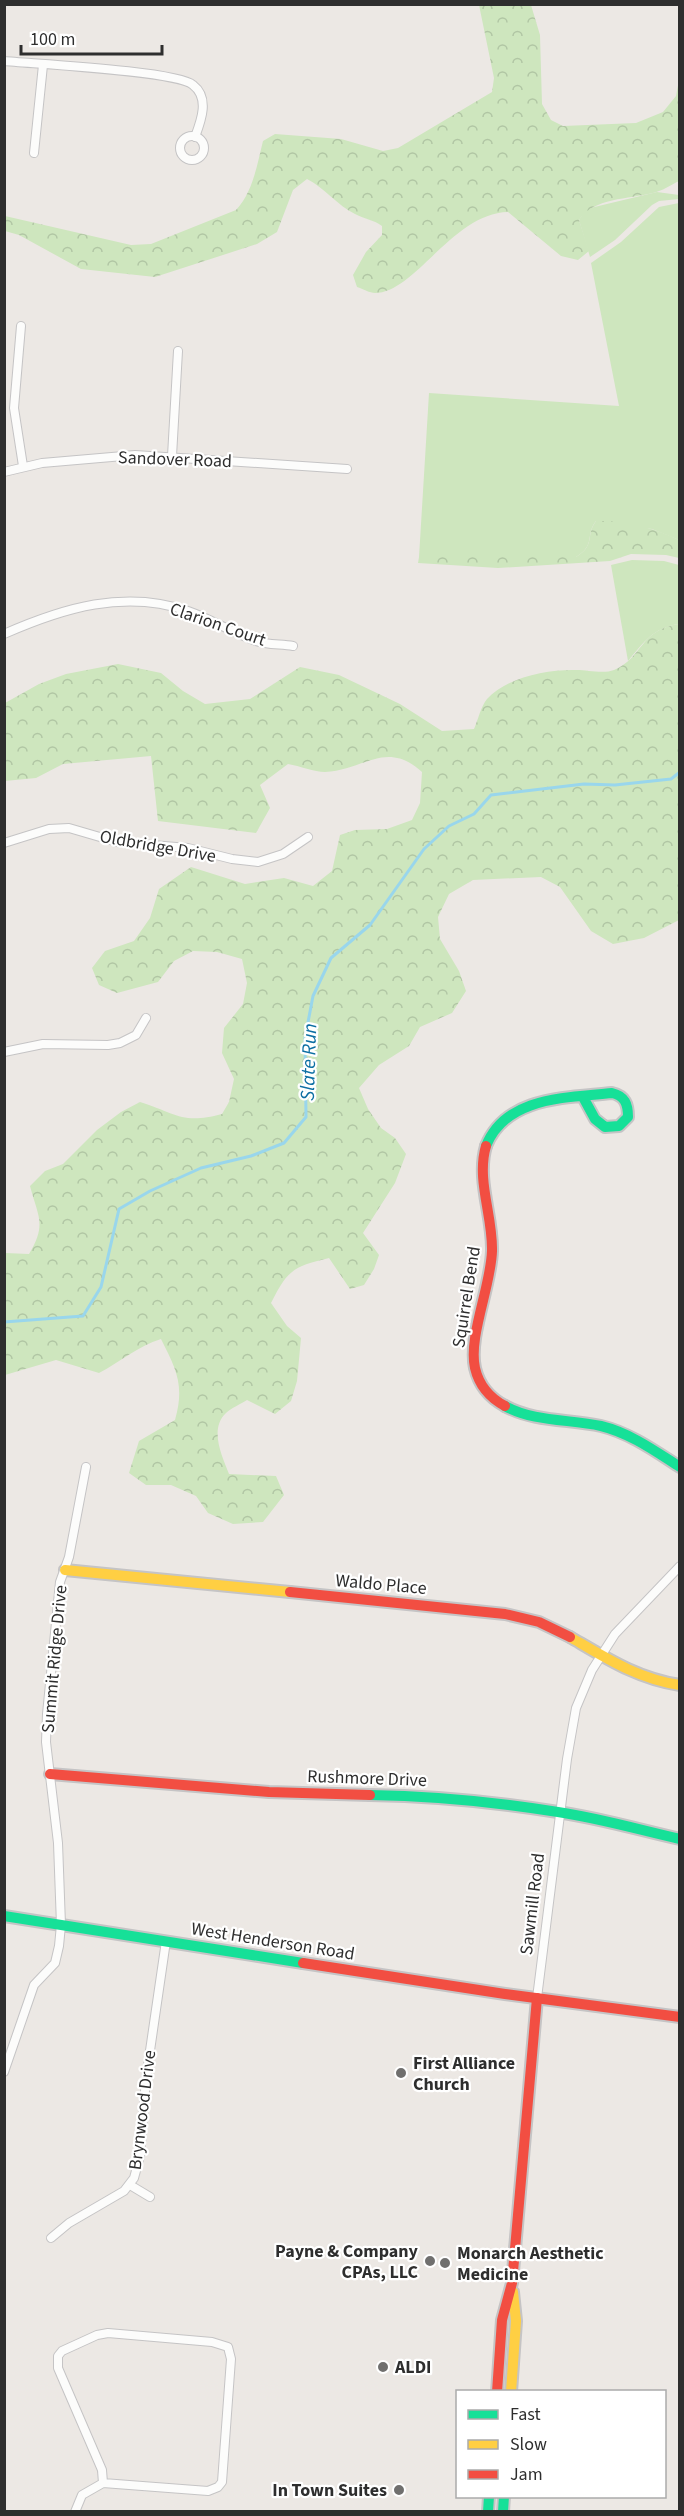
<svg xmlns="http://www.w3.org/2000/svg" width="684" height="2516" font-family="'Source Sans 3',sans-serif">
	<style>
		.grass { fill: #cee6be }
		.forest { fill: url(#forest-crowns) }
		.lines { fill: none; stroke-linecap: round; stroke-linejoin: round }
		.stream { stroke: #99d6ec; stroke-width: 3 }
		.street-casing { stroke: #c5c4c5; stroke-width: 10 }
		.fast-casing { stroke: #c5c4c5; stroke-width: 14 }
		.slow-casing { stroke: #c5c4c5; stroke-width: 14 }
		.jam-casing { stroke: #c5c4c5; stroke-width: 14 }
		.street { stroke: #fcfcfb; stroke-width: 8 }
		.fast { stroke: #16e098; stroke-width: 10 }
		.slow { stroke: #ffcf43; stroke-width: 10 }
		.jam { stroke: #f24e42; stroke-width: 10 }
		.poi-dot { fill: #706f6e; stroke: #fff; stroke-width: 2 }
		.labels { text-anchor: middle; stroke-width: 4.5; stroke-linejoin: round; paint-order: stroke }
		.street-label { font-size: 18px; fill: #2e2e2e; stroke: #fff }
		.poi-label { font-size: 18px; font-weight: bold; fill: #2e2e2e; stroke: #fff; text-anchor: start }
		.water-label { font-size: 20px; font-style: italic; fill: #0d6fa3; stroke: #fff }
	</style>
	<defs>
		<pattern id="forest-crowns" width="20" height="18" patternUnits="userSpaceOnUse" patternTransform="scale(1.5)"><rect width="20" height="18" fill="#cee6be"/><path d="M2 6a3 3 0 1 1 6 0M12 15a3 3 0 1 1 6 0" fill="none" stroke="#b1c6a4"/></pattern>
	</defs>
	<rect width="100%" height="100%" fill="#ece8e4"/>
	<g class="grass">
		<polygon points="657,192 679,195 679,199 659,201 652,205 615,240 590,257 579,220 586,209"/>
		<path d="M679,203V540L652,529L596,521C585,535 596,545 576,557H419L429,393L619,406L591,263L621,242L659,207Z"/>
		<path d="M632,560L664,561L679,565V624C653,628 645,641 628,661L611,565Z"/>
	</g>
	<g class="forest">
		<path d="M479,5H531L540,35L542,104L551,120L563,126L636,123L663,112L676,96L679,80V181C671,185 662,191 653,193C629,199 593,198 579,220L589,251L578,260L561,256L508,212C453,213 415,293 375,293C370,293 363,289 357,287L353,275L366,252L382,235V226C374,220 365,219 355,214C338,206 325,188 307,179L293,190L277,232L257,244L155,277L81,269L19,235L5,231V216L131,245L151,244L236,210C253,192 257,165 263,141L275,134L341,139L383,151L398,148L492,92L494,78Z"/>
		<path d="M596,521C623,520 655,528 679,540V558L666,555L631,554L610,561L498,568L418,563L419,557H576C596,545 585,536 596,521Z"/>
		<path d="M679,624V920L644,938L613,944L591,931L560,887L541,877L473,880L449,894L438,917L440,939L459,971L466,991L452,1013L420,1027L409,1046L379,1065L359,1088L368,1109L381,1128L395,1138L406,1154L395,1183L363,1233L379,1255L374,1269L364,1285L350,1289L329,1258C292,1267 288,1270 271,1303L287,1326L301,1338L297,1381L291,1401L275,1414L247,1400C241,1404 231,1408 226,1413C209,1429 222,1456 229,1474L276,1476L284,1495L263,1522L233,1524L208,1513L196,1496L171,1485H146L129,1473L139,1441L175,1420C185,1385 176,1369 161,1339C138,1346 120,1362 99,1373L56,1360L5,1375V1253L29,1254C47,1224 38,1217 30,1186L45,1171L63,1164L97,1130L121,1112L140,1102C176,1113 182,1125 222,1114L229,1102L234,1079L222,1053L224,1028L243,1004L247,983L242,959L217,952L193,951L174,961L158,982L117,993L99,985L92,968L105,951L134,941L150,918L159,889L191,867L245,884L284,878L313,886L332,871L340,835L355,830L387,829L412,820L420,803L422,772C386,739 365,770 325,772C314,772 300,766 288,764L260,785L270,808L256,833L158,821L151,756L63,764L36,778L5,781V703L39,684L66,674L118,664L161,673L183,691L205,704L250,699L300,667L339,675L400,704L442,731L474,729C478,720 481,706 487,699C507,677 548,669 577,670C587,670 604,674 614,670C644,657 639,630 679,624Z"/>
	</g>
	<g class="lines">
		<polyline class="stream" points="4,1322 83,1316 101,1287 119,1209 150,1191 201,1168 251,1156 284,1143 306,1117 305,1038 313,996 331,958 370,925 424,849 449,826 474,814 491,795 584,784 615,785 671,779 680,772"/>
		<g class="street-casing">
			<g id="street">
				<path d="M4,61C35,64 177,71 193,85C210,98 201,121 195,137"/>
				<circle cx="192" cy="148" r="12"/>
				<polyline points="34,153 43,65"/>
				<polyline points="21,326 14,408 23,466"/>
				<polyline points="172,456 178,351"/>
				<polyline points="4,472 42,463 135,455 347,469"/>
				<path d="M4,634C63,608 125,589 188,611C211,619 233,633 256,641C267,645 281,644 293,646"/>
				<polyline points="4,843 49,829 69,828 117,842 188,848 232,859 258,862 283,854 308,837"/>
				<polyline points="4,1052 43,1044 108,1045 120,1043 136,1035 146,1018"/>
				<polyline points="537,1998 567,1759 576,1708 592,1670 615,1634 680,1566"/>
				<polyline points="4,2072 34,1985 55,1963 59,1946 61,1925 58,1843 46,1742 47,1714 60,1582 69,1557 86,1467"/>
				<polyline points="130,2185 150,2197"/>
				<polyline points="51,2238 69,2223 124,2191 134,2178 140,2156 146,2078 166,1941"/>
				<polyline points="75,2512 82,2495 103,2483 208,2491 218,2487 222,2482 231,2359 228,2347 212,2342 108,2333 97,2335 62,2351 58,2356 58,2368 102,2470 103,2483"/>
			</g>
		</g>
		<g class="fast-casing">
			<g id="fast">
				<path d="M486,1146C506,1096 567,1098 612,1093C625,1096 628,1104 628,1117L619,1126L605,1127L595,1119L583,1097"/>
				<path d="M505,1406C534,1422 569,1419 601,1426C630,1433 655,1451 680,1467"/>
				<path d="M370,1795C434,1796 496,1802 558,1812C599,1818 640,1830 680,1839"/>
				<polyline points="4,1916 303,1963"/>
				<polyline points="488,2512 489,2496"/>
				<polyline points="503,2512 504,2496"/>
			</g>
		</g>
		<g class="slow-casing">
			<g id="slow">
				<polyline points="65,1570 290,1592"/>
				<path d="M570,1637C606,1658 638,1679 680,1685"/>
				<polyline points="511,2392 516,2321 513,2292"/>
			</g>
		</g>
		<g class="jam-casing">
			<g id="jam">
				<path d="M486,1146C476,1180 493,1216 492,1251C491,1286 468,1337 475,1368C479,1385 490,1398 505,1406"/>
				<polyline points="290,1592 505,1614 539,1622 570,1637"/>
				<polyline points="50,1774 269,1792 370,1795"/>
				<polyline points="303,1963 505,1994 680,2017"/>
				<polyline points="497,2392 502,2320 512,2283 537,1998"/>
			</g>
		</g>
		<use href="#street" class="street"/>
		<use href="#fast" class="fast"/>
		<use href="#slow" class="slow"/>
		<use href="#jam" class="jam"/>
	</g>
	<g class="poi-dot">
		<circle cx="401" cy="2073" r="6"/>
		<circle cx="430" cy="2261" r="6"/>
		<circle cx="445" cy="2263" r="6"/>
		<circle cx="383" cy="2367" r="6"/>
		<circle cx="399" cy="2490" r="6"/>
	</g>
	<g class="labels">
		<g class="street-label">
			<text transform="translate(175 459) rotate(2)" y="6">Sandover Road</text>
			<text transform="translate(218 624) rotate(19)" y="6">Clarion Court</text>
			<text transform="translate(158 846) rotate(10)" y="6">Oldbridge Drive</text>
			<text transform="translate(466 1297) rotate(-81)" y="6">Squirrel Bend</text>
			<text transform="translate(381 1584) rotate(5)" y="6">Waldo Place</text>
			<text transform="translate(54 1659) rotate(-85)" y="6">Summit Ridge Drive</text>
			<text transform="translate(367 1778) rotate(2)" y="6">Rushmore Drive</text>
			<text transform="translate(532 1904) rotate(-83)" y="6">Sawmill Road</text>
			<text transform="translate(273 1941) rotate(9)" y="6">West Henderson Road</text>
			<text transform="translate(142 2110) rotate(-83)" y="6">Brynwood Drive</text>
		</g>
		<g class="poi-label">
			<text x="413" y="2069">First Alliance<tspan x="413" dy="21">Church</tspan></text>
			<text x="418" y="2257" text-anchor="end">Payne &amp; Company<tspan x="418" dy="21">CPAs, LLC</tspan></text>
			<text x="457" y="2259">Monarch Aesthetic<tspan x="457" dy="21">Medicine</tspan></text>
			<text x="395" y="2373">ALDI</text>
			<text x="387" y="2496" text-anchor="end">In Town Suites</text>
		</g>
		<g class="water-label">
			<text transform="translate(308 1062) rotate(-88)" y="7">Slate Run</text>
		</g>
	</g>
	<rect width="684" height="2516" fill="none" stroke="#2e2e2e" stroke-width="12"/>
	<rect x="456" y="2390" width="210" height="108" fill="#ffffff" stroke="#ababab" stroke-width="1.5"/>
	<rect x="468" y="2410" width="30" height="9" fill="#16e098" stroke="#ababab" stroke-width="1.5"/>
	<text x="510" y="2420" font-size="18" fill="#2e2e2e">Fast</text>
	<rect x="468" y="2440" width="30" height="9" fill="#ffcf43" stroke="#ababab" stroke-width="1.5"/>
	<text x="510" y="2450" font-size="18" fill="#2e2e2e">Slow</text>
	<rect x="468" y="2470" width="30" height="9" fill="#f24e42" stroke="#ababab" stroke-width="1.5"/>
	<text x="510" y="2480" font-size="18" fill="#2e2e2e">Jam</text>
	<path d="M21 45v9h141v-9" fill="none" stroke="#2e2e2e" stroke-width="3"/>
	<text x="30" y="45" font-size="18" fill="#2e2e2e" stroke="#ffffff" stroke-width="4.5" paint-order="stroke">100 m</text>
</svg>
